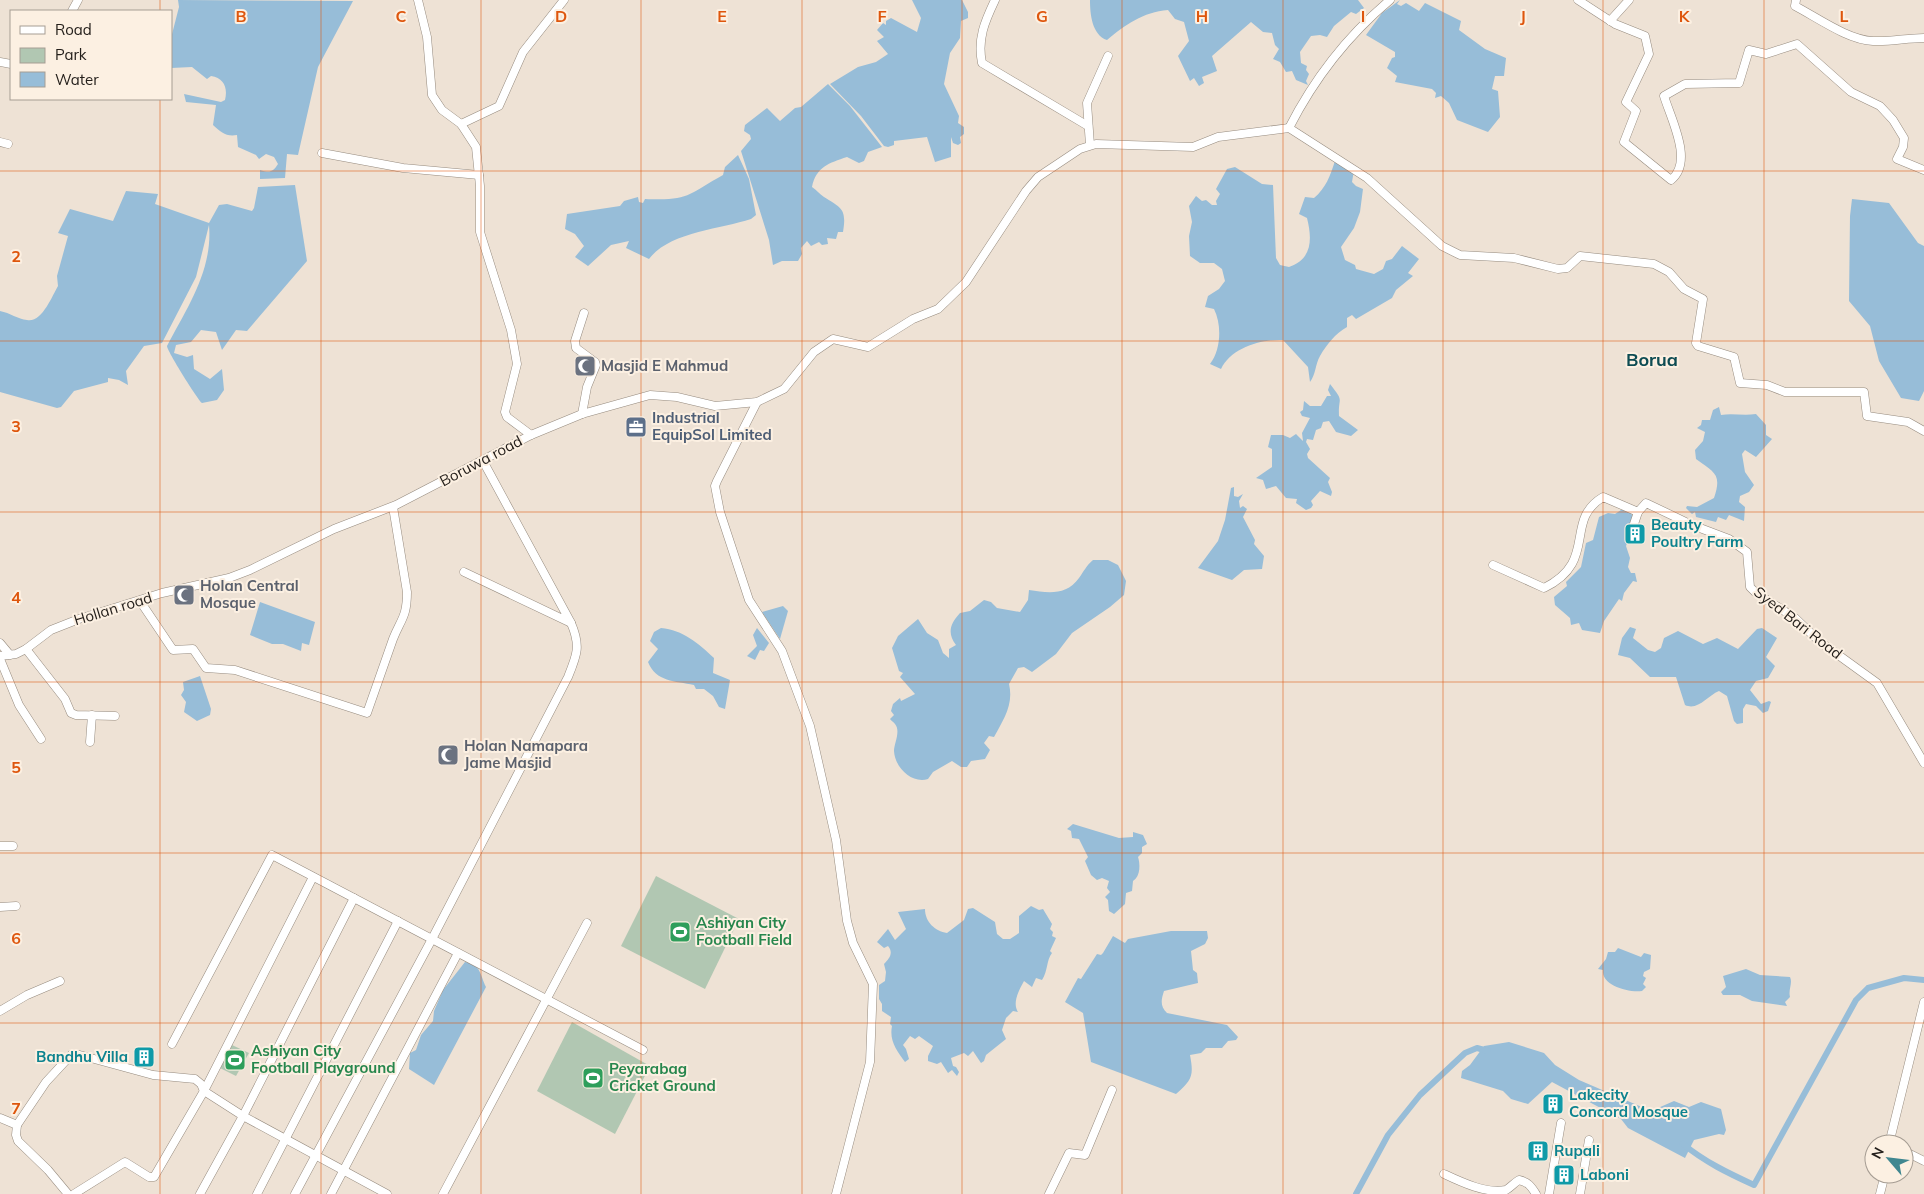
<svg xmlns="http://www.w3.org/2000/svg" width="1924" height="1194" font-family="Mulish,sans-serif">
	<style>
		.green { fill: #b1c7b2 }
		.water { fill: #97bdd8 }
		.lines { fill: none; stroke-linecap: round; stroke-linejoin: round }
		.canal { stroke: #97bdd8; stroke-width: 6 }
		.minor-casing { stroke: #968b7f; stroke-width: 9 }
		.minor { stroke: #fff; stroke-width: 8 }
		.grid { fill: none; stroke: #de560d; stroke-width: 1; stroke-opacity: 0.55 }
		.labels { text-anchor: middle; stroke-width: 4; stroke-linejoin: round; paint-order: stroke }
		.worship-label { font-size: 15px; font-weight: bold; fill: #5b616d; stroke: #fcf0e2; text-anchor: start }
		.service-label { font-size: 15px; font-weight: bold; fill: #4e5e75; stroke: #fcf0e2; text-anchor: start }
		.street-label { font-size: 15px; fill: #25201c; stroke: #fcf0e2 }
		.culture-label { font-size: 15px; font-weight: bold; fill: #0d838f; stroke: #fcf0e2; text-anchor: start }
		.leisure-label { font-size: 15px; font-weight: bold; fill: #27864d; stroke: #fcf0e2; text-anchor: start }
		.quarter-label { font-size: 18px; font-weight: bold; fill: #0e4c53; stroke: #fcf0e2 }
		.grid-label { font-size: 16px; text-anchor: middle; font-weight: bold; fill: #de560d; stroke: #fcf0e2; stroke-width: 4; stroke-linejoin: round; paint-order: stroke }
	</style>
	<rect width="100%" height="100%" fill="#eee2d5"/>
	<g class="green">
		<polygon points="656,876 739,919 705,989 621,946"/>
		<polygon points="572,1022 650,1066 615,1134 537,1091"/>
		<polygon points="232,1045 249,1053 236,1076 220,1068"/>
	</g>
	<g class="water">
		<path d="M178,0L353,1L318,67L298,155L287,154L285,178L260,179V170C270,173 273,172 278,164L274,157L266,154L259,159L256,155L238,147L237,135C226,137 221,132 213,125L216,105L186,102L184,94L221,102L225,100C228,88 224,78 211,76L207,79L192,67L171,68V38L179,7Z"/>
		<polygon points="912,0 962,0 968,12 968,18 961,21 960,38 950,53 944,84 959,116 958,123 964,127 964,134 960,137 961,143 958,145 953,143 951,137 951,157 935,162 927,137 894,141 894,145 888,147 884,146 861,116 830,84 858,67 876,62 888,54 877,41 884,37 877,30 883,23 886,25 886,21 891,18 917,32 921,18"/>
		<path d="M1090,0H1358L1364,8L1356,14L1351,12L1334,26L1327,37L1320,35L1311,36L1300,52L1301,63L1307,66L1306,70L1309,74L1306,81L1308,85L1296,80L1292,71L1286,72L1280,62L1273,59L1279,49L1275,45L1272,33L1263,32L1251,22L1212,56L1217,71L1202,77L1204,83L1199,86L1194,78L1190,81L1178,56L1189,41L1184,22L1175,19L1168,10C1143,12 1125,25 1107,40C1092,35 1090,14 1090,0Z"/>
		<polygon points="1400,0 1397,4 1401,6 1406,3 1419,11 1425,3 1461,21 1459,30 1485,49 1506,58 1504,76 1495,76 1492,89 1498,91 1500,117 1488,132 1457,120 1449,103 1441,96 1435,98 1436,93 1432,89 1395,82 1397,76 1387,68 1392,58 1395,57 1395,52 1366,35 1382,13"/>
		<path d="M828,84L850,106L882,147L868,152L864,161L859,163L847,157C829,163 816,167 812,187C817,190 819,194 824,197C841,208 847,208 843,232H838L836,239L827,238L828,244L822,245L819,242L811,246L807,241L801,248L802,254L798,261H782L773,265L769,240L741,151L751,139L750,135L744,131L745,125L767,108L780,121L795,108L801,107Z"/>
		<path d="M738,155L749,179L756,215L751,219C721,229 669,232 649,259L626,248L629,241L611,245L588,266L575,257L584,246L575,234L565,229L567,214L620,206L624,201L638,197L639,202L643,203L645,199C689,201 687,195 723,175L725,167Z"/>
		<path d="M1335,161L1354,170L1352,182L1356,186L1363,189L1360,212L1354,228L1341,247L1345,260L1355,265L1356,269L1374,274L1383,269L1386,261L1392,259L1402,246L1419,259L1408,273L1413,276L1396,290L1392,298L1356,319L1352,315L1347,318V327C1335,334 1327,344 1320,356C1315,365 1316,374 1310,382L1308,367L1283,340C1261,339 1231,348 1221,369L1210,364C1221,350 1222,325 1214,309L1205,307L1208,296L1219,289L1225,281L1222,269L1214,263H1200L1190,256L1189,236L1192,222L1189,206L1196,196L1202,201L1206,200L1212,205H1217L1216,201L1220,194L1216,189L1227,169L1235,167L1262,184L1273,185L1276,258L1280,265L1289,267C1313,259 1312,238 1307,218L1299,214L1305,197L1314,198C1326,188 1330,176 1335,161Z"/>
		<path d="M295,185L307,261L247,331L236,330L222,350L216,332L201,330L191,342L176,345L174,353L187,357L193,355L194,369L210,379L222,369L224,390L217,400L202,403C198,400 167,351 167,346C187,308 213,270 209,225L196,277L162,343L144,346L126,371L128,385L119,380L108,378V382L74,391L61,407L57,408L0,392V311C10,313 18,319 27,320C42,323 52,296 58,286L57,276L68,236L58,233L70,209L113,221L126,191L158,194L155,204L209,223L219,205L227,204L252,211L254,208L258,187Z"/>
		<polygon points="1852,199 1889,203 1918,243 1924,246 1924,391 1919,401 1901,398 1879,361 1870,326 1849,301 1850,216"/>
		<path d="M1330,384C1345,403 1338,396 1339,416L1358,430L1351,436L1336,432L1329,421L1323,422L1321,428L1316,430L1313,440L1307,439L1306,442L1310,449L1307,454L1308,458L1330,478L1328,482L1332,492L1331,496L1320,491L1311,501L1313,505L1311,508L1306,510L1296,503L1297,499L1286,498L1276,486L1266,489L1263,480L1256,478L1272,467V449L1268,447L1271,435H1283L1290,438L1296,434L1303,441L1302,433L1310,418L1302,416L1300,412L1303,410L1304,401L1310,406H1321L1327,396H1331L1328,390Z"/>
		<path d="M1719,407L1721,415C1733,413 1743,416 1756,414L1766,425V435L1772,439L1756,457L1745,450L1742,454L1745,472L1754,485L1749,492L1740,496L1739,502L1745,507L1744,521L1729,515L1726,520L1718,517L1716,522L1696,517L1695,512L1692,514L1686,508L1687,506L1697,507L1714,498C1722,474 1715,473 1696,459L1695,450L1703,441L1705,432L1697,428L1701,425L1702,420H1710L1713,410Z"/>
		<polygon points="1234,487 1234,496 1238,497 1243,494 1239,501 1240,508 1243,506 1247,509 1243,517 1255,540 1254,544 1264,556 1262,569 1244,570 1232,580 1198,568 1218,541 1225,520 1231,488"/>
		<polygon points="1624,508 1629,510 1635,520 1628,526 1625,539 1628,540 1626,546 1630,558 1628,567 1631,573 1635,573 1637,582 1633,581 1624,593 1622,601 1619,599 1604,621 1600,633 1582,630 1579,623 1571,625 1570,618 1555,605 1554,597 1567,586 1566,582 1581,567 1586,543 1593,540 1599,517 1608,513 1615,514"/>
		<path d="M1093,560H1108L1118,565L1126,581L1124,595L1110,607L1072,633L1056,654L1032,672L1024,667L1018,668L1009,684C1014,705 1003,720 994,737L989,736L984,743L990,750L985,759L971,761L967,767H961L952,761L933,772L928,779C912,784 895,768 894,751C894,744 901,731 895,724C894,722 891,721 890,719L894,715L891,711L893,704L900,698L901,701L915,694L900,677L903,673L899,671L892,648L898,636L918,619L927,633L938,640L943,653L949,658V649L956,645C947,633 950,624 960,613L970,611L984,600L991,602L997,608L1020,612L1028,600L1029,590C1048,593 1066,596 1079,578C1084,571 1086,566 1093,560Z"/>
		<polygon points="260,602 315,622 309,645 302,643 301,651 283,644 272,644 250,635"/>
		<polygon points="783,606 788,611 780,639 762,612"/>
		<path d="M1630,627L1636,629L1633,638L1648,650L1655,652L1661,648L1664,638L1678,631L1703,644L1717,638L1738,649L1757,629L1762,628L1777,638L1766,657L1775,666L1768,678L1756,681L1750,690L1761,704L1769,701L1771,702L1768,711L1763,713L1756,706L1746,704L1743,709V723L1737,724L1734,721L1727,696L1719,691C1707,696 1698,711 1685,705L1676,677H1650L1630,658L1618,655L1622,638Z"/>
		<path d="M661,628C683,630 698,643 714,658L713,673L730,680L725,709L719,707L713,696L704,689H696L694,685C675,681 656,682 648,662L658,649L650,641L654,632Z"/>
		<polygon points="757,628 769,643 764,651 760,650 755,660 747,656 757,646 753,635"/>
		<polygon points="200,676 211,709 210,715 197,721 184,712 186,702 181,695 184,690 183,682"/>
		<path d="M1073,824L1119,838L1133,837V832L1143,835L1147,844L1142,847V853L1138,857C1140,863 1141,876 1133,881L1132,891L1126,893L1125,904L1114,914L1109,911L1108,900L1105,897L1110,892L1107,888L1109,881L1102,878L1097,880L1091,875L1085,861L1088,857L1079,839L1072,838L1071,831L1067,829Z"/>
		<path d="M1031,906L1039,910L1043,909L1052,924L1050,929L1053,932L1052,936L1056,938L1050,951L1052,953C1046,961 1048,971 1042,980L1036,978L1032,987L1024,981C1019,990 1012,1003 1018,1012L1013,1011L1006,1018L1002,1030L1006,1039L986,1055L984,1061L981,1063L973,1051L968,1056L964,1053L951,1058L953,1066L956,1067L959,1072L957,1076L952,1070L948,1073L941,1062L937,1064L928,1061V1056L933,1046L919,1036L915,1039L910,1036L903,1045L906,1049L909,1059L905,1062C897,1051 889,1041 892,1026L890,1024L891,1017L882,1011V1004L879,999V985L885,981L886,972L884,964C889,959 894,953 888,946L884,948L877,942L888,929L895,940L906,929L898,912L925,909C925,922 935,931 947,933L964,920L968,909L973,908L995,922L997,934L1003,939H1010L1019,933V916Z"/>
		<path d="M1171,931H1207L1208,938L1205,944L1191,951L1193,970L1197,973L1198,983L1164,991C1161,1000 1160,1006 1167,1013L1227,1025L1238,1037L1236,1040L1228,1041L1222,1048H1206L1201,1053L1190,1055C1194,1076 1192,1080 1176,1094L1091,1062L1083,1013L1065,1002L1078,978L1081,979L1097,954L1101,955L1103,953L1113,936L1125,943L1128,939Z"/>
		<path d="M1618,948L1641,957L1644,953L1651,955L1650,969L1644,972L1643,976L1646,978L1643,984L1646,987L1642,991C1628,993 1601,985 1603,970L1598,969L1606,959L1608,952H1615Z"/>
		<path d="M465,962C481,964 480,975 486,987L434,1085L409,1069L410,1053L416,1050L421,1035L433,1021L434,1011L443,990Z"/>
		<path d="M1746,969L1760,975L1790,977C1793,983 1788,990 1790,997L1785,1002L1787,1006L1752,1001L1740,995H1723L1721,992L1726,987L1723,976Z"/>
		<polygon points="1509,1042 1544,1053 1555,1065 1579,1080 1651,1111 1674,1101 1689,1107 1701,1102 1721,1109 1726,1130 1724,1135 1719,1134 1694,1140 1685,1158 1628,1128 1621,1119 1552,1082 1528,1104 1511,1099 1503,1091 1461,1078 1462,1071 1470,1065 1484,1046"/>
	</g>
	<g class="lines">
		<g class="canal">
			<path d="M1683,1144C1705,1162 1728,1173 1754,1185L1856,1000L1868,988L1904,978L1924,980"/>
			<polyline points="1356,1194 1388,1135 1420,1095 1465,1053 1477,1048 1488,1051"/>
		</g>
		<g class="minor-casing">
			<g id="minor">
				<polyline points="418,0 427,37 432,95 442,110 461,124 476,147 480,186 480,232 511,330 517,364 505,412 507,417 531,435"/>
				<path d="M995,0C985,21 977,39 982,63L1088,126"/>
				<path d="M1578,0L1615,24L1645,36L1649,54L1626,102L1636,111L1624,142L1671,180C1694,162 1671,119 1664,96L1685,84L1739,83L1749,50L1766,54L1797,44L1851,92L1880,106L1893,120L1904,138L1903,147L1897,159L1924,170"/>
				<path d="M1796,0L1795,6C1818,18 1848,40 1873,41C1890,42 1907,38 1924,38"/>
				<polyline points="72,11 78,0"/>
				<polyline points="1610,21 1629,0"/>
				<polyline points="0,62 11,64"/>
				<polyline points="461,124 499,106 523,52 564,0"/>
				<path d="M1289,128C1314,79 1347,36 1390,0"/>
				<polyline points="0,142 8,144"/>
				<polyline points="1090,145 1087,103 1108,56"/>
				<polyline points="322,153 403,168 479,175"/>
				<polyline points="757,402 717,481 715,486 720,512 749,600 782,651 810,726 836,840 847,921 853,943 873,984 870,1062 836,1194"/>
				<polyline points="582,414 587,387 596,365 595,362 576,348 575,341 584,313"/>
				<polyline points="1633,527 1638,512"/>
				<path d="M1493,565L1544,588C1599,561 1563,521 1603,497L1638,512L1646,503L1692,525L1729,539L1747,552L1750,587L1755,592L1795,618L1819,641L1877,683L1924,763"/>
				<polyline points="464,572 571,623 483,461"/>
				<path d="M140,601L173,650L193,649L206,668L235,670L367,713C376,688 384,664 393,639C401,619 407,617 407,592L393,507"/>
				<polyline points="0,643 10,655"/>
				<polyline points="26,649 65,699 71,713 76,715 115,716"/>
				<polyline points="0,656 16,654 26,649 51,630 79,619 162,593 229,578 250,570 334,529 396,505 531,435 582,414 650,395 677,397 715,406 757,402 784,389 814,352 833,339 868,347 913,319 938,309 966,282 1026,191 1038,177 1080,149 1096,144 1193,147 1218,137 1289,128 1367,178 1442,246 1460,255 1514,258 1558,269 1567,268 1580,256 1654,264 1669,272 1684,289 1703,299 1696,343 1698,346 1734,357 1740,383 1767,385 1785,392 1864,392 1867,416 1908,422 1924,431"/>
				<polyline points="0,659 19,705 41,739"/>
				<polyline points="90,742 92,715"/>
				<polyline points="0,846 13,846"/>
				<polyline points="0,907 16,906"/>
				<polyline points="0,1011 27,995 60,981"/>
				<polyline points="172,1044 272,855 643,1050"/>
				<polyline points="0,1118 17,1125 16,1135 18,1141 48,1170 68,1194"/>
				<polyline points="17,1125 46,1082 72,1054 76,1054 153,1075 195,1079 201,1084 204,1091 243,1116 387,1194"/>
				<polyline points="1889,1144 1924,1002"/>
				<polyline points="1904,1151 1924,1161"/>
				<path d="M1444,1174C1461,1182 1486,1194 1506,1190C1511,1187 1514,1183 1519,1180C1528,1182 1531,1186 1536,1194"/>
				<polyline points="74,1194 125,1162 149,1177 154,1177 204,1091 313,877"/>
				<polyline points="200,1194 243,1116 354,898"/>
				<polyline points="257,1194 398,921"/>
				<path d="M295,1194L432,939L568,677C577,655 581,646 571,623"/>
				<polyline points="331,1194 458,953"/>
				<polyline points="443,1194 587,923"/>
				<polyline points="1049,1194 1069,1153 1085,1155 1112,1090"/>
				<polyline points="1549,1194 1561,1123"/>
				<polyline points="1580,1194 1589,1140"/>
				<polyline points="1880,1194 1885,1174"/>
			</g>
		</g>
		<use href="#minor" class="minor"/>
	</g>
	<path class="grid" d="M160,0V11M321,0V1194M481,0V1194M641,0V1194M802,0V1194M962,0V1194M1122,0V1194M1283,0V1194M1443,0V1194M1603,0V1194M1764,0V1194M160,99V1194M0,171H1924M0,341H1924M0,512H1924M0,682H1924M0,853H1924M0,1023H1924"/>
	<defs>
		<g id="mosque-square" transform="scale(1.125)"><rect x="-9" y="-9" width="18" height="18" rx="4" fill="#6b7280" stroke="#fcf0e2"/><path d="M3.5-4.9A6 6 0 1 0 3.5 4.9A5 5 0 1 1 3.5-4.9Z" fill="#fff"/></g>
		<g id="office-square" transform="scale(1.125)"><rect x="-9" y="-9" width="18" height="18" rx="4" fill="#5c6f8a" stroke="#fcf0e2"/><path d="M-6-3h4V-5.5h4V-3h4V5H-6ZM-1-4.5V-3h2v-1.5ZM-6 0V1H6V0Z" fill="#fff"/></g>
		<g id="building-square" transform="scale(1.125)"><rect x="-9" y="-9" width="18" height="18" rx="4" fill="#0f9aa8" stroke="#fcf0e2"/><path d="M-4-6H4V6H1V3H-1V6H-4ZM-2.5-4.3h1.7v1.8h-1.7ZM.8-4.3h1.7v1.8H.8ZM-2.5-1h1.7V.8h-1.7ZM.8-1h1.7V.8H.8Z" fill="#fff"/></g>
		<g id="stadium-square" transform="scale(1.125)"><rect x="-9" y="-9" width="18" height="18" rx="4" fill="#2e9e5b" stroke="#fcf0e2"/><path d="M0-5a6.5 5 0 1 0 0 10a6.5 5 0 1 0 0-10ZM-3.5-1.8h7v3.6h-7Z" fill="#fff"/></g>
	</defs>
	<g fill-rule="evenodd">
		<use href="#mosque-square" x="585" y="366"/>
		<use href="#office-square" x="636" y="427"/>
		<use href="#building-square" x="1635" y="534"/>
		<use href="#mosque-square" x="184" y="595"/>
		<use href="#mosque-square" x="448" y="755"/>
		<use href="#stadium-square" x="680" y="932"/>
		<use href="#building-square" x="144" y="1057"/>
		<use href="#stadium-square" x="235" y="1060"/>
		<use href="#stadium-square" x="593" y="1078"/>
		<use href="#building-square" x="1553" y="1104"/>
		<use href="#building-square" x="1538" y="1151"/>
		<use href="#building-square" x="1564" y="1175"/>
	</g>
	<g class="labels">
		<g class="worship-label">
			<text x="601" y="371">Masjid E Mahmud</text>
			<text x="200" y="591">Holan Central<tspan x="200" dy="17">Mosque</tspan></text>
			<text x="464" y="751">Holan Namapara<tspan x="464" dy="17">Jame Masjid</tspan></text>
		</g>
		<g class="service-label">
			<text x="652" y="423">Industrial<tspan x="652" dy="17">EquipSol Limited</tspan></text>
		</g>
		<g class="street-label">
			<text transform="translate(481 461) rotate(-28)" y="5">Boruwa road</text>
			<text transform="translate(113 609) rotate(-17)" y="5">Hollan road</text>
			<text transform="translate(1798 623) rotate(38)" y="5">Syed Bari Road</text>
		</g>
		<g class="culture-label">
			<text x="1651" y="530">Beauty<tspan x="1651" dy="17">Poultry Farm</tspan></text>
			<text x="128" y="1062" text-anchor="end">Bandhu Villa</text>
			<text x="1569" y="1100">Lakecity<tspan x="1569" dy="17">Concord Mosque</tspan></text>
			<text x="1554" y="1156">Rupali</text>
			<text x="1580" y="1180">Laboni</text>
		</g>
		<g class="leisure-label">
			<text x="696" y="928">Ashiyan City<tspan x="696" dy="17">Football Field</tspan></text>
			<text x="251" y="1056">Ashiyan City<tspan x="251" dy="17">Football Playground</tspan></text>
			<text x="609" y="1074">Peyarabag<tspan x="609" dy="17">Cricket Ground</tspan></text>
		</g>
		<g class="quarter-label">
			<text x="1652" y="366">Borua</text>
		</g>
	</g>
	<g class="grid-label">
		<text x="241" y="22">B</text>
		<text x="401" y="22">C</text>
		<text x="561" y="22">D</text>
		<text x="722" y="22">E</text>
		<text x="882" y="22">F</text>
		<text x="1042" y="22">G</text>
		<text x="1202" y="22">H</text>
		<text x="1363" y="22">I</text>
		<text x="1523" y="22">J</text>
		<text x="1684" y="22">K</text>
		<text x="1844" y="22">L</text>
		<text x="16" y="262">2</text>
		<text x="16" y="432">3</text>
		<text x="16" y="603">4</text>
		<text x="16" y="773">5</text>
		<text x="16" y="944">6</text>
		<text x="16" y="1114">7</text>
	</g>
	<rect x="10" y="10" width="162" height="90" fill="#fcf0e2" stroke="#a69d93"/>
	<rect x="20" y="26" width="25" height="8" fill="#ffffff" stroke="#a69d93"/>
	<text x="55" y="35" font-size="15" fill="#25201c">Road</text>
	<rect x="20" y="48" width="25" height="15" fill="#b1c7b2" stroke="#a69d93"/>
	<text x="55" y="60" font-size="15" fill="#25201c">Park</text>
	<rect x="20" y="72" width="25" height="15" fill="#97bdd8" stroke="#a69d93"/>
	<text x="55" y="85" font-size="15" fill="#25201c">Water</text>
	<g transform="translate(1889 1159) rotate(298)"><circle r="24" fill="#fcf0e2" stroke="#a69d93"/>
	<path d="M0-4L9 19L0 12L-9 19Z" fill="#408790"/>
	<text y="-8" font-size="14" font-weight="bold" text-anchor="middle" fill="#25201c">N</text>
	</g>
</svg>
